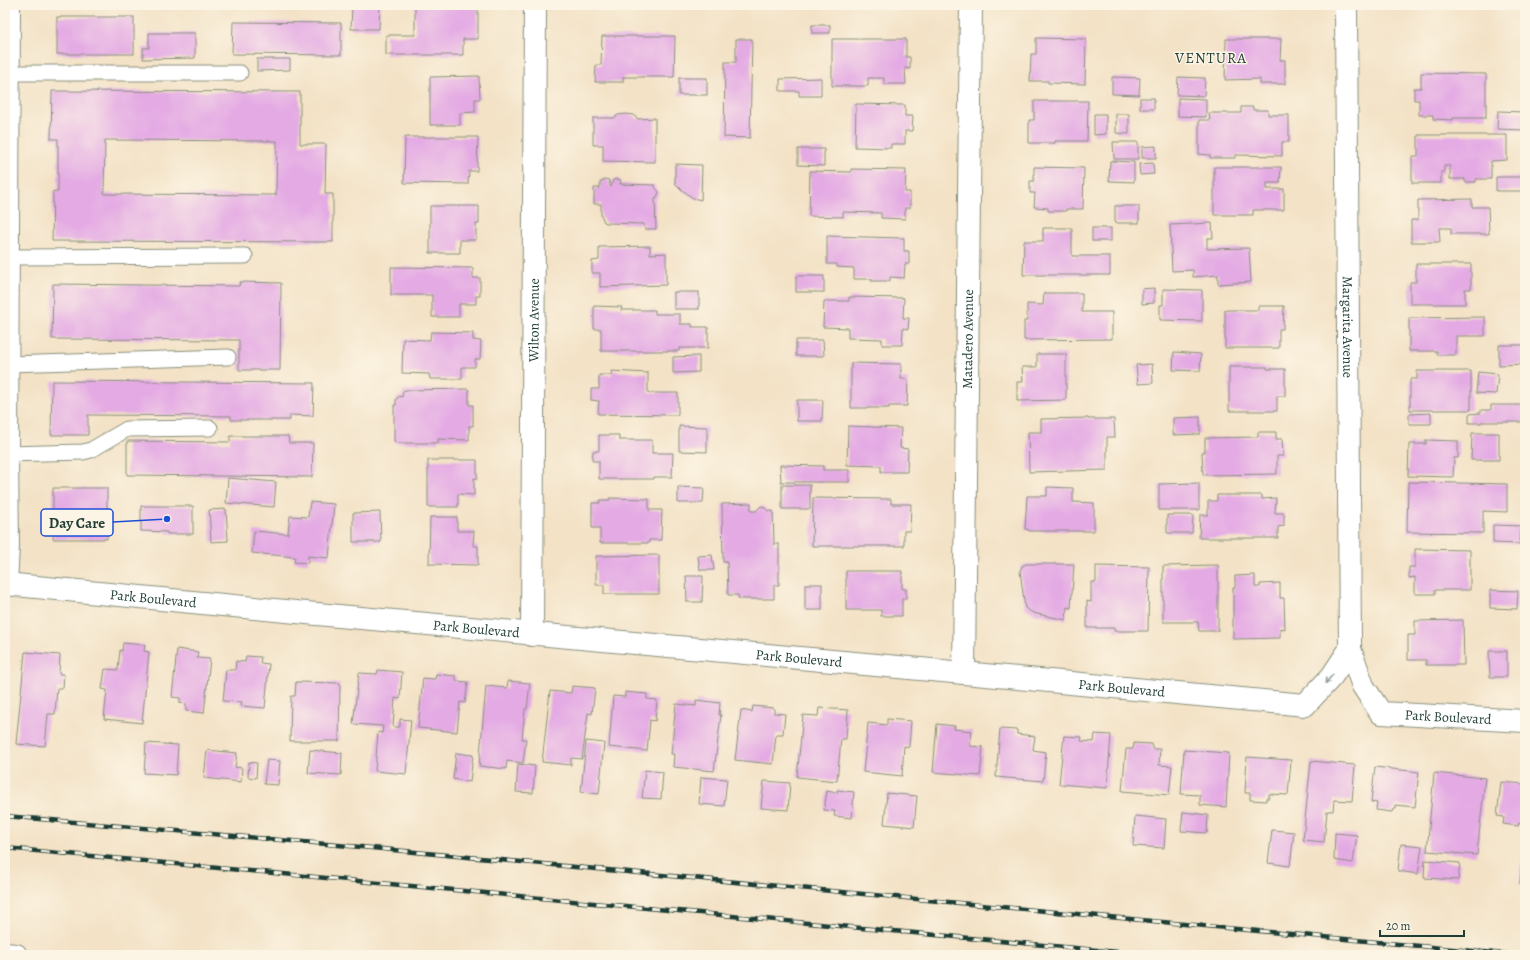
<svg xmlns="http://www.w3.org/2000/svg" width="1530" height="960" font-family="Alegreya,serif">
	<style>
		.building { fill: #e4aae4; fill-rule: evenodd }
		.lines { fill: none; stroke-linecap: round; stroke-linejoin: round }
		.service-casing { stroke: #89907d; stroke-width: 17 }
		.minor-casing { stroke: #89907d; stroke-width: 24 }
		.tertiary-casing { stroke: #89907d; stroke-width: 24 }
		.primary-casing { stroke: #89907d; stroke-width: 24 }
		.service { stroke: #fff; stroke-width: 15 }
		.minor { stroke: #fff; stroke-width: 22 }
		.tertiary { stroke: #fff; stroke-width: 22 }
		.primary { stroke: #fff; stroke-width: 22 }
		.rail-casing { stroke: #1f3d34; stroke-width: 4.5 }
		.rail { stroke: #fcf5e5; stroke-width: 3; stroke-dasharray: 9; stroke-linecap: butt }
		.oneway { stroke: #8f9e9a }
		.labels { text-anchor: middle; stroke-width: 3; stroke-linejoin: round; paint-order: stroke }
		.street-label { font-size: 14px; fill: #1f3d34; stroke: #fcf5e5 }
		.neighbourhood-label { font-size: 15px; letter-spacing: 1px; fill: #1f3d34; stroke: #fcf5e5 }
		.leader { fill: none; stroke: #1d4ed8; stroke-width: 1.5 }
		.callout-dot { fill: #1d4ed8; stroke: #fcf5e5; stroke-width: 1.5 }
		.callout { fill: #fcf5e5; stroke: #1d4ed8; stroke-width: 1.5 }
		.callout-label { font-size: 15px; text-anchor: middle; font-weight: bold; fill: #1f3d34 }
	</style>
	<rect width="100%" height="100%" fill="#fcf5e5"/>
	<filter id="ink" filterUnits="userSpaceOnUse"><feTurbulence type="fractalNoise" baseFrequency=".025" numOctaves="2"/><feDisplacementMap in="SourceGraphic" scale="8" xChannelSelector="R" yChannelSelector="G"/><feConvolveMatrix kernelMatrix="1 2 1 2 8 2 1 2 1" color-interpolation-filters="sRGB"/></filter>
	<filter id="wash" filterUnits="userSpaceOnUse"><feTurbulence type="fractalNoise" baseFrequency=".012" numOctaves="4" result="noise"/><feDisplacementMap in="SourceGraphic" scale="16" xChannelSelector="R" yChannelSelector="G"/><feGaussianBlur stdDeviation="0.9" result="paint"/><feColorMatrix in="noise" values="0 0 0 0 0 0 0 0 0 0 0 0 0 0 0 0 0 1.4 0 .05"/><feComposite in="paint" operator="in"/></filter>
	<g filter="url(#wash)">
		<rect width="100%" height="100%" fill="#f3e2c6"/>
		<g id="blocks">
			<g class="building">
				<polygon points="352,5 380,5 379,29 351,29"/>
				<polygon points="415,6 478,6 478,39 463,39 463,55 386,55 386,35 415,35"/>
				<rect x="57" y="17" width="77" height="37"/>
				<polygon points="233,22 341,23 341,55 232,54"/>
				<rect x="812" y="25" width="18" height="8"/>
				<polygon points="149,33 195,33 195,58 143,59 143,48 149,48"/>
				<polygon points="602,36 675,36 674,77 623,77 623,82 595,82 596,65 601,65"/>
				<polygon points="1036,38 1086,39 1085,84 1048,83 1048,81 1030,81 1031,54 1036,54"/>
				<polygon points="736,39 752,39 750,138 724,137 725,62 736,62"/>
				<polygon points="832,39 906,39 906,57 910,57 910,69 905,68 906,84 884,84 884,78 868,78 868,86 832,86"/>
				<polygon points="1226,39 1281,39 1280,60 1285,60 1285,84 1260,84 1260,79 1225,80"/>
				<polygon points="257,59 290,59 290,70 257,71"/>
				<polygon points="1421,73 1486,74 1486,118 1453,118 1453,120 1433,119 1433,115 1419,115 1419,100 1414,100 1414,88 1421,88"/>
				<polygon points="479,76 480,99 475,99 475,112 460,113 460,125 430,125 430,77"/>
				<polygon points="1112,77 1140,78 1139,95 1112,94"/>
				<polygon points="1178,77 1205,78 1204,96 1177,95"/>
				<rect x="679" y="78" width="28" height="17"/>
				<polygon points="821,78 821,96 799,96 799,91 780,91 780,79"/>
				<path d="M52,91L300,92V144H326L325,194H333V242L52,241L53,191L58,192V139H51ZM105,140L277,141L276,195L104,194Z"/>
				<rect x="1140" y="98" width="14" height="11"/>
				<polygon points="1178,98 1206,99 1206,117 1178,116"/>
				<polygon points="1034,101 1088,101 1087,141 1055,141 1055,143 1029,143 1029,120 1034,120"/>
				<polygon points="856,104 905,105 905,116 913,116 912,131 905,131 905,144 891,144 891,148 855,147"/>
				<polygon points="1241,107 1253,107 1253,110 1268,110 1268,115 1289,115 1289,142 1282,142 1282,156 1235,155 1235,158 1210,158 1210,155 1199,154 1199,120 1210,120 1209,113 1241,113"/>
				<polygon points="1498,111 1524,112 1524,130 1497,129"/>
				<polygon points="626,114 633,115 638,119 655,118 655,162 603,161 603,145 593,145 593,118 614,118 618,115"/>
				<polygon points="1094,114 1106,114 1106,134 1094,135"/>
				<polygon points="1116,114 1129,114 1129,134 1116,133"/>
				<polygon points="1418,135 1507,135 1507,160 1491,161 1491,179 1476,179 1476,182 1465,182 1465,179 1450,179 1450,166 1444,166 1444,172 1441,172 1441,183 1412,183 1412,156 1418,156"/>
				<polygon points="405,137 478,137 477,171 469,171 468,184 404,183"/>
				<polygon points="1113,142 1138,142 1138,159 1114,159"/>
				<polygon points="1156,146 1156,158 1142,158 1142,147"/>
				<polygon points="798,149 824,149 824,166 798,165"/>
				<polygon points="1110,161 1134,162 1134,182 1109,181"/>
				<polygon points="1153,163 1154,174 1140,175 1139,164"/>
				<polygon points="675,164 702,165 701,200 693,198 682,190 675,183"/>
				<polygon points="1034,167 1084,168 1083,209 1066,209 1066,211 1048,211 1048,208 1034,207 1035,193 1030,193 1030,181 1034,181"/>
				<polygon points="1214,167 1281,167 1280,183 1267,183 1267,189 1284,189 1284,210 1253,210 1253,215 1214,215"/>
				<polygon points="851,169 906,170 905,192 910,192 910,208 905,208 905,219 881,218 881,213 843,212 843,217 809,216 810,171 851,172"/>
				<polygon points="1521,174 1525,174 1525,191 1496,191 1496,177 1521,177"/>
				<polygon points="606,179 609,180 610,186 611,187 613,180 616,179 621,180 620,184 655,185 655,187 659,192 657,197 655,199 656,229 645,229 644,228 644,224 607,223 604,222 601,215 601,204 594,204 594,188 600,188 600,182"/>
				<polygon points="1472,199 1472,207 1488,207 1489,234 1451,234 1451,228 1439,228 1440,242 1411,242 1411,220 1418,220 1418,200"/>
				<polygon points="430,206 479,206 479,224 476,224 476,240 460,240 460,253 430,253"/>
				<rect x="1115" y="206" width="24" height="17"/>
				<polygon points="1212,223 1213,238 1207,238 1207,249 1249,248 1251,282 1218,284 1218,275 1193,277 1193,270 1172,271 1170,225"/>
				<polygon points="1043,228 1072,228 1072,256 1110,256 1110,275 1023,275 1024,241 1043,241"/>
				<rect x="1092" y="228" width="19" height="13"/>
				<polygon points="827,236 904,238 904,251 909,251 909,264 905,264 904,278 890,277 890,281 871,281 872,279 854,279 854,268 837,267 837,264 827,264"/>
				<polygon points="650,246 650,254 666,253 666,285 600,287 600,273 592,273 592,261 599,260 599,247"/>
				<polygon points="1416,264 1471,264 1471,289 1465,289 1465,304 1410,304 1410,282 1416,282"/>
				<polygon points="391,267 473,268 473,278 480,278 480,296 476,296 476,304 459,304 459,317 432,317 432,295 391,295"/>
				<rect x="796" y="276" width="28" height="16"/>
				<polygon points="240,282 281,283 280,370 239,370 239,340 52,339 53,284 239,286"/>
				<polygon points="1154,288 1154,303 1142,304 1142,289"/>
				<polygon points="1163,289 1202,290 1202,321 1160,320 1160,305 1163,305"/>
				<rect x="674" y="292" width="25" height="17"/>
				<polygon points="1044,293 1082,293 1082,312 1112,312 1112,339 1024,340 1024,321 1027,321 1027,304 1043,305"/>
				<polygon points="849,297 904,298 903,318 909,318 908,329 903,328 902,345 882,345 882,339 848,338 848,328 823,327 824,301 849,301"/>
				<polygon points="594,306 622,307 621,310 655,310 655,314 680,314 680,324 692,324 692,327 708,327 708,348 679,348 679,351 601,351 601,329 594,329"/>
				<polygon points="1258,306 1284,306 1283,329 1279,329 1279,348 1225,348 1225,310 1258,310"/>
				<polygon points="1485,317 1485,336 1456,336 1456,355 1437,355 1437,351 1409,351 1409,318"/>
				<polygon points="431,332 473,333 473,340 481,341 480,359 475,359 475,367 462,367 462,379 430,379 429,374 402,373 403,339 430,340"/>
				<polygon points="796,340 823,340 824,356 796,356"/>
				<polygon points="1499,345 1525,345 1525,364 1499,365"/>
				<polygon points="1174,352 1201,354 1200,371 1173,370"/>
				<polygon points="1037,354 1066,354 1066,400 1017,401 1017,382 1023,382 1022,367 1037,367"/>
				<polygon points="699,356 699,372 673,373 673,357"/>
				<polygon points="851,363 901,364 901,379 908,379 907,406 889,406 889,408 851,408"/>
				<polygon points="1152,364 1153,383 1138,384 1136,365"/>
				<polygon points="1229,367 1267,367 1267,369 1285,369 1285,396 1277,396 1277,411 1229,411"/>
				<polygon points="611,371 648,373 648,393 678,393 678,415 598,414 599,401 591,400 591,389 599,389 599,375 612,375"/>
				<polygon points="1417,371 1471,371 1471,410 1410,410 1410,379 1417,379"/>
				<polygon points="1478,372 1498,374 1496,394 1476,393"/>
				<polygon points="52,381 314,383 313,416 290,415 290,420 231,420 231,416 88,415 88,435 51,435"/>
				<polygon points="467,389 469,390 469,405 473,405 473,426 469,426 469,440 438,439 438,443 397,443 394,441 394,405 396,405 396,399 400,396 402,397 403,391 406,390"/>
				<polygon points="797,400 823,400 822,421 797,421"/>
				<polygon points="1491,405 1525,405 1525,422 1481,422 1481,423 1469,423 1469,414 1481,413 1481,410 1491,410"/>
				<polygon points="1431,413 1431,424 1409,424 1409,414"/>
				<polygon points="1200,417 1200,434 1173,435 1173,418"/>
				<polygon points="1088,418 1088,419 1114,419 1115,437 1107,437 1107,470 1029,472 1028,432 1041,432 1041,419"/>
				<polygon points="679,426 707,427 707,452 679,451"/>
				<polygon points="848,426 901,428 900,448 908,449 907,472 881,472 881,466 847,465"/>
				<polygon points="1258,432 1276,432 1276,439 1282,439 1283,456 1277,456 1277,474 1203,475 1202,452 1205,452 1205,438 1258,437"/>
				<polygon points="1472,433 1499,433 1499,460 1471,460"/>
				<polygon points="599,435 619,435 619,440 652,440 652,453 673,453 672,477 654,477 654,479 599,479 599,461 592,461 593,451 599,451"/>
				<polygon points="230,436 288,436 289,443 313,443 312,477 127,475 127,441 230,442"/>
				<polygon points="1426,440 1458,441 1458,458 1454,458 1453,477 1408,476 1409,444 1426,444"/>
				<polygon points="428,460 477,460 477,479 474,478 474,495 458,494 458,507 428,507"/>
				<polygon points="780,465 823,466 823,470 849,470 849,482 781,482"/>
				<polygon points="228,478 276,482 274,507 226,503"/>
				<polygon points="1408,482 1507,484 1507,512 1483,511 1483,533 1407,532"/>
				<polygon points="1199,483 1199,510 1159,510 1159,484"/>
				<rect x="782" y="485" width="28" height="24"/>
				<polygon points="678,487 704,488 703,503 678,503"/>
				<polygon points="1047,487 1073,488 1073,502 1094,503 1094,531 1029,531 1029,530 1025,529 1027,496 1047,496"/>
				<polygon points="53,488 107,488 107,516 111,516 111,526 107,525 107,539 53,539 53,525 49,525 50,515 53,515"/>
				<polygon points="1217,495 1262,495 1262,499 1276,498 1275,513 1284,513 1284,526 1278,527 1278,538 1199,538 1200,515 1208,515 1208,501 1217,501"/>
				<polygon points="609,498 649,499 649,510 662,510 661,540 649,540 649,543 600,543 600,528 592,528 592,503 600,503 600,500 610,500"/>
				<polygon points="813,498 891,499 891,504 911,504 910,531 904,531 904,546 812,546"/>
				<polygon points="310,502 334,504 329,558 308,556 308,563 294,562 295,557 252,553 254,531 288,534 290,516 308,517"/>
				<polygon points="751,503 751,511 756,511 761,506 764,507 768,511 773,511 774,544 779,544 779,585 774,585 774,599 739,599 738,595 728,595 727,562 723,562 722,504"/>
				<polygon points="141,506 193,506 193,534 167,534 167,532 141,531"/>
				<polygon points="226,509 228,541 211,542 209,510"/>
				<polygon points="380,512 381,542 353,542 353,513"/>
				<polygon points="1167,515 1193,515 1192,533 1167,533"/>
				<polygon points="430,517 457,517 457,531 474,531 473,546 478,546 478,565 429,564"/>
				<polygon points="1493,525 1521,526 1520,544 1493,543"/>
				<polygon points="1415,549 1470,550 1470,590 1435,590 1435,594 1415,594 1415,577 1409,578 1409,567 1415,567"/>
				<polygon points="659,555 659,594 604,594 604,585 596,585 596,556"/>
				<polygon points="712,555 714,570 700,570 698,556"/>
				<polygon points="1026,564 1074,564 1071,608 1067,607 1066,620 1033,613 1025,608 1020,571 1022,566"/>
				<polygon points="1218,565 1218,631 1199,631 1198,622 1163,622 1163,566"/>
				<polygon points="1096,566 1149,567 1148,631 1114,631 1114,628 1087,628 1087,601 1091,602 1091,582 1096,582"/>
				<polygon points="846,571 902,571 902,589 906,589 906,599 902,599 902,616 881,616 881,610 846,610"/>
				<polygon points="1255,575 1255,587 1260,587 1260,584 1280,583 1280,598 1284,598 1285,629 1280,628 1280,638 1233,639 1233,588 1235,588 1235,576"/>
				<polygon points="686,576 703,576 702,602 687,602"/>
				<rect x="805" y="584" width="17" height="26"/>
				<polygon points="1490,590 1518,591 1517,609 1490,608"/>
				<polygon points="1463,620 1464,665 1426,665 1426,660 1408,660 1408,635 1415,635 1415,621"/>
				<polygon points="123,643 145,645 144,651 149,652 142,723 104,719 107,690 102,689 105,669 118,670 120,650 122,651"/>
				<polygon points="177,649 198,652 197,658 210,659 204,713 186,711 186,704 180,703 180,698 172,697"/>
				<polygon points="1489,651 1507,651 1507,677 1490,677"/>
				<polygon points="25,652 60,655 59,674 64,674 63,688 57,688 55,714 48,714 45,746 16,744"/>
				<polygon points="246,656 261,657 260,663 269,664 265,708 241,706 242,702 223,701 226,670 235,670 236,661 245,662"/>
				<polygon points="378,670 402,672 400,699 395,698 393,727 400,727 400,719 411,720 406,774 375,771 378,732 382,733 383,726 353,724 359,673 377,674"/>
				<polygon points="436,674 456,676 456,681 468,682 465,703 460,702 457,732 418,728 423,678 435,679"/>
				<polygon points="508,681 530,683 527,709 525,709 522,739 526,739 523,763 507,761 506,769 479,766 486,686 507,688"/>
				<polygon points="296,682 340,683 339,741 290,741 291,696 295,696"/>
				<polygon points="572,686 595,688 592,714 588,713 582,759 571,758 571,765 542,762 550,691 571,693"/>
				<polygon points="625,692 647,694 647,699 657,700 655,721 650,720 647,751 609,747 613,696 625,697"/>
				<polygon points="696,700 720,703 719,715 721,715 714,771 673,767 674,754 671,754 676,704 696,706"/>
				<polygon points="753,706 774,708 774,713 785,714 783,734 776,734 773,764 735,760 741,710 752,712"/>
				<polygon points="819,708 848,710 846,739 841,739 837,781 797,777 803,715 818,716"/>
				<polygon points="887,719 911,721 909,747 904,746 902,776 863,772 868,723 887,725"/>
				<polygon points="937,724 955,726 954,729 972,731 970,746 983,747 980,776 933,772"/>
				<polygon points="1000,729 1017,730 1017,734 1035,736 1033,750 1046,752 1043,781 996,777"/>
				<polygon points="1095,734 1111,735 1107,788 1059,784 1064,736 1082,737 1081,741 1094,742"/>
				<polygon points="586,741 604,743 599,794 581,792"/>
				<polygon points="146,743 178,745 176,775 144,773"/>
				<polygon points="1134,743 1152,744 1152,749 1160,749 1159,765 1172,766 1169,795 1122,791 1126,749 1133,749"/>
				<polygon points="207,750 237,753 235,767 242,768 241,782 204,778"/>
				<polygon points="310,750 342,753 341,775 308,773"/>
				<polygon points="1184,750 1229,753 1226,807 1200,805 1200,795 1181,794"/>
				<polygon points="456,753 473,755 470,782 453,779"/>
				<polygon points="1247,757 1291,760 1288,795 1269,794 1269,798 1266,798 1266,801 1250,800 1250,793 1245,793"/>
				<polygon points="267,760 280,761 278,785 264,784"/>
				<polygon points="1311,761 1355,765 1352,801 1334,800 1333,811 1327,811 1324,842 1303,840"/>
				<polygon points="249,762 257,763 256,778 248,777"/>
				<polygon points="518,764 535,766 533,793 516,792"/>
				<polygon points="1375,767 1419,772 1415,807 1396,805 1396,809 1393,809 1392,812 1376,810 1377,803 1371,802"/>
				<polygon points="645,770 663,772 661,799 642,798"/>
				<polygon points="1434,773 1485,778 1477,855 1427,851"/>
				<polygon points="701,777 727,779 724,806 699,804"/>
				<polygon points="764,781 790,783 788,810 761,808"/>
				<polygon points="1501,782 1525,784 1525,819 1522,819 1522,824 1519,823 1518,826 1503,824 1504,817 1497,816"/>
				<polygon points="837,790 854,792 852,818 834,816 835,811 824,810 827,791 837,793"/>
				<polygon points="887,793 917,796 914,827 884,824"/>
				<polygon points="1183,812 1208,815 1207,833 1181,831"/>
				<polygon points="1135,816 1166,819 1164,848 1133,846"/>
				<polygon points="1272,830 1294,832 1290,866 1268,863"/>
				<polygon points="1335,833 1357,835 1353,863 1334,860"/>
				<polygon points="1401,844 1422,846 1418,874 1398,871"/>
				<polygon points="1522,858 1525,859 1525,884 1520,884"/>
				<polygon points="1425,860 1460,863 1458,880 1424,878"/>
			</g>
		</g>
	</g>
	<g filter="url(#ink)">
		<use href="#blocks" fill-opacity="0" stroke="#89907d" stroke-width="1"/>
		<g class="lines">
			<g class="service-casing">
				<g id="service">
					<polyline points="10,73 240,73"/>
					<polyline points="8,257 245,256"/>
					<polyline points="8,364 228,357"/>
					<polyline points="7,454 83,452 91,450 127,429 210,428"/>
				</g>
			</g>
			<g class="minor-casing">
				<g id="minor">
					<path id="s1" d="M1346,5L1350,649L1363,686L1381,713L1525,721"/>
					<polyline points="6,584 8,546 7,454 9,5"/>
					<path id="s2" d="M317,614L964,673L1305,705L1332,676L1350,649"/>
					<path id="s3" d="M532,635L535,5"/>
					<path id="s4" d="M964,673L971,5"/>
				</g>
			</g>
			<g class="tertiary-casing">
				<g id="tertiary">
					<path id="s5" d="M5,584L317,614"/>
				</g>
			</g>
			<g class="primary-casing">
				<polyline id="primary" points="5,954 16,955"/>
			</g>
			<use href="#service" class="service"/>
			<use href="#minor" class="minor"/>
			<use href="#tertiary" class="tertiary"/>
			<use href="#primary" class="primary"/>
			<g class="rail-casing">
				<g id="rail">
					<polyline points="5,816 372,848 1516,955"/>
					<polyline points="5,848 1150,955"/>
				</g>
			</g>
			<use href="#rail" class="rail"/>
		</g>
		<defs><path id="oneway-shaft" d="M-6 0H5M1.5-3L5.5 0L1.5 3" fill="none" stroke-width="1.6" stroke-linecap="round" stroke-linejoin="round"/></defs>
		<use class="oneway" href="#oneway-shaft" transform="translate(1329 679) rotate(131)"/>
	</g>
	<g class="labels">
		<g class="street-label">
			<text dy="5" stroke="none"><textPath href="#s3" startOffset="315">Wilton Avenue</textPath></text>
			<text dy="5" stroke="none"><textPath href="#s1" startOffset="322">Margarita Avenue</textPath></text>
			<text dy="5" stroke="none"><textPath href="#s4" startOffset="334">Matadero Avenue</textPath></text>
			<text dy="5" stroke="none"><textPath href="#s5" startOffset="149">Park Boulevard</textPath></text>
			<text dy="5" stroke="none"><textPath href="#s2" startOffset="160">Park Boulevard</textPath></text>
			<text dy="5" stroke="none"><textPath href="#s2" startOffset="484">Park Boulevard</textPath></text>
			<text dy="5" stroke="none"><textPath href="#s2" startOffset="808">Park Boulevard</textPath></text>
			<text dy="5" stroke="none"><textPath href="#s1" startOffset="783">Park Boulevard</textPath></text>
		</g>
		<g class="neighbourhood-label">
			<text x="1211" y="63">VENTURA</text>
		</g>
	</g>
	<path class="leader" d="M167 519L113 522"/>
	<circle class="callout-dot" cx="167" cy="519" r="4"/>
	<rect class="callout" x="41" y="509" width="72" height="27" rx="4"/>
	<g class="callout-label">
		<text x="77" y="528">Day Care</text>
	</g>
	<rect width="1530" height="960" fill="none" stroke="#fcf5e5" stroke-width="20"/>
	<path d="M1380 930v6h84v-6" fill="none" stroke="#1f3d34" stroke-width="2"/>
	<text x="1386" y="930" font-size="12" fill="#1f3d34" stroke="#fcf5e5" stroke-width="3" paint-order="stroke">20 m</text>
</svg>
